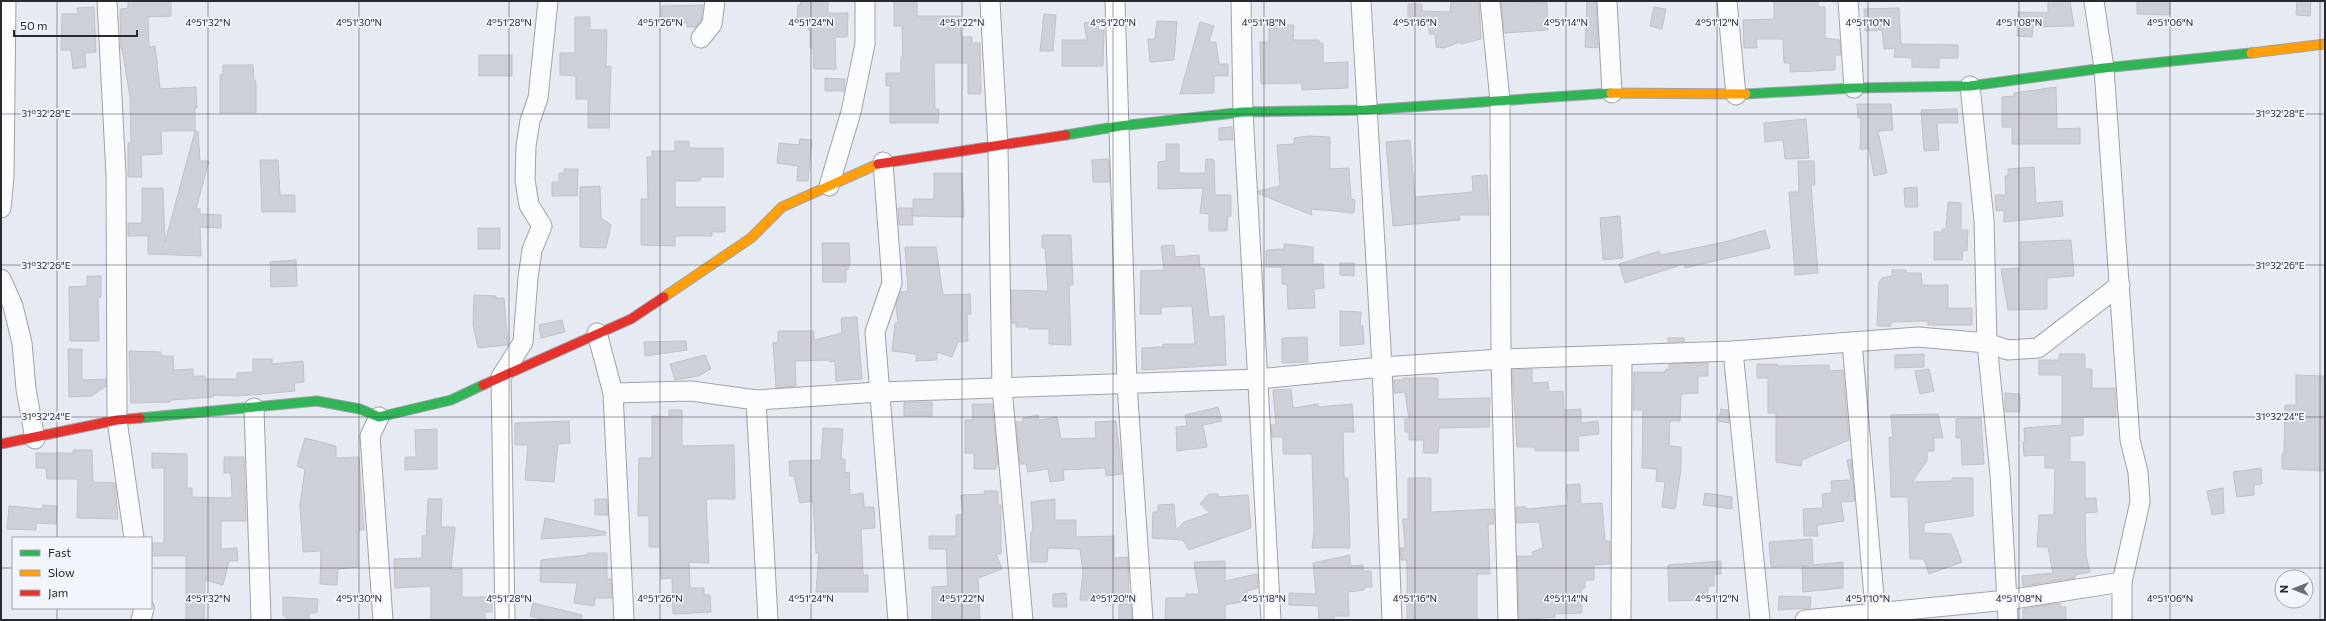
<svg xmlns="http://www.w3.org/2000/svg" width="2326" height="621" font-family="Commissioner,sans-serif">
	<style>
		.building { fill: #ced0d7; stroke: #c1c2c9 }
		.lines { fill: none; stroke-linecap: round; stroke-linejoin: round }
		.street-casing { stroke: #9ea2a9; stroke-width: 21 }
		.fast-casing { stroke: #9ea2a9; stroke-width: 11 }
		.slow-casing { stroke: #9ea2a9; stroke-width: 11 }
		.jam-casing { stroke: #9ea2a9; stroke-width: 11 }
		.street { stroke: #fbfcfd; stroke-width: 19 }
		.fast { stroke: #30b455; stroke-width: 9 }
		.slow { stroke: #ff9f0a; stroke-width: 9 }
		.jam { stroke: #e5322d; stroke-width: 9 }
		.ticks { fill: none; stroke: #272a31; stroke-width: 1; stroke-opacity: 0.45 }
		.ticks-label { font-size: 10px; text-anchor: middle; fill: #272a31; stroke: #f2f6fc; stroke-width: 3.5; stroke-linejoin: round; paint-order: stroke }
	</style>
	<rect width="100%" height="100%" fill="#e6eaf3"/>
	<g class="building">
		<polygon points="128,1 171,1 171,16 148,17 149,47 155,46 160,89 196,87 197,108 195,108 195,131 161,131 162,154 141,155 142,177 128,177 128,143 131,143 130,97 122,49 121,49 120,9 128,8"/>
		<polygon points="801,1 828,1 828,13 848,13 847,37 835,37 836,69 814,69 813,48 810,48 810,30 808,30 808,23 797,22 798,5 800,5"/>
		<polygon points="894,1 917,1 917,16 960,16 961,37 972,37 972,43 980,43 981,94 968,94 968,63 934,63 935,109 939,109 938,123 890,123 890,86 886,86 886,73 901,73 901,57 903,57 902,26 894,26"/>
		<polygon points="1451,1 1479,1 1481,39 1461,44 1460,42 1444,48 1436,47 1435,34 1429,34 1429,25 1408,25 1408,4 1422,4 1422,11 1450,12"/>
		<polygon points="1501,1 1547,3 1548,30 1504,33"/>
		<polygon points="1587,1 1596,1 1598,48 1585,47"/>
		<polygon points="1774,1 1818,1 1818,7 1825,7 1825,38 1840,40 1841,55 1835,55 1835,70 1790,72 1790,63 1784,63 1783,39 1756,39 1757,48 1744,48 1743,20 1774,19"/>
		<polygon points="2048,1 2070,1 2074,26 2033,27 2032,37 2017,36 2018,12 2048,13"/>
		<polygon points="2137,1 2170,1 2170,15 2137,14"/>
		<polygon points="2297,1 2311,1 2310,16 2296,15"/>
		<polygon points="703,5 701,20 696,27 687,27 687,23 661,22 662,6"/>
		<polygon points="94,7 96,52 85,53 86,67 73,69 71,50 61,50 62,14 78,14 77,8"/>
		<polygon points="1654,7 1666,9 1662,29 1650,26"/>
		<polygon points="1899,8 1901,44 1958,45 1958,58 1939,58 1939,68 1912,67 1912,58 1894,57 1895,48 1884,49 1882,30 1865,31 1864,9"/>
		<polygon points="1044,14 1056,15 1053,51 1040,51"/>
		<polygon points="575,17 590,17 590,30 607,30 606,66 611,66 609,128 588,128 588,99 576,99 576,76 560,75 560,53 575,53"/>
		<polygon points="1097,21 1099,31 1104,30 1103,66 1062,66 1062,40 1087,40 1084,23"/>
		<polygon points="1157,21 1177,22 1174,60 1150,62 1148,39 1155,39"/>
		<polygon points="1200,22 1214,26 1209,42 1216,42 1219,64 1228,64 1228,76 1214,76 1214,93 1180,94"/>
		<polygon points="1269,25 1294,25 1293,40 1319,40 1319,43 1323,43 1323,63 1348,62 1348,88 1302,90 1302,83 1261,84 1260,42 1269,42"/>
		<rect x="479" y="55" width="33" height="21"/>
		<polygon points="223,65 253,65 254,81 256,81 256,113 220,113 220,75 223,75"/>
		<polygon points="825,78 845,79 844,91 825,91"/>
		<polygon points="2056,87 2057,129 2080,128 2080,144 2012,144 2012,127 2002,127 2002,97 2014,96 2014,93"/>
		<polygon points="1857,104 1891,104 1893,130 1878,131 1887,173 1874,176 1869,149 1860,149 1861,118 1858,118"/>
		<polygon points="1957,109 1958,123 1937,123 1939,150 1924,151 1921,110"/>
		<polygon points="1806,119 1809,158 1785,159 1783,140 1765,142 1764,123"/>
		<polygon points="1232,127 1233,140 1219,140 1219,128"/>
		<polygon points="195,131 198,131 200,161 209,161 196,209 200,209 200,214 221,215 221,228 200,227 201,256 148,254 148,236 128,236 128,223 142,223 142,188 163,188 165,242"/>
		<polygon points="1308,136 1330,137 1330,169 1349,168 1351,199 1355,200 1354,213 1311,209 1312,215 1259,194 1258,191 1280,186 1277,145 1294,144 1294,138"/>
		<polygon points="800,139 812,140 808,181 797,181 798,166 777,163 779,143 799,145"/>
		<polygon points="1410,140 1415,197 1473,192 1472,176 1487,175 1489,215 1459,215 1460,220 1393,226 1386,142"/>
		<polygon points="675,141 689,141 689,148 723,148 723,177 700,177 700,181 675,181 675,207 725,207 725,232 712,232 712,236 675,236 675,246 641,245 641,199 648,199 647,157 652,157 652,151 675,151"/>
		<polygon points="1166,144 1179,144 1179,173 1205,173 1206,159 1214,160 1215,195 1231,195 1231,216 1228,216 1227,231 1209,231 1209,214 1200,213 1203,188 1158,189 1158,162 1166,161"/>
		<polygon points="1109,159 1110,182 1093,182 1092,160"/>
		<polygon points="260,160 278,160 280,195 295,195 295,212 262,212"/>
		<polygon points="1798,161 1814,161 1815,185 1811,185 1818,273 1795,275 1789,192 1799,192"/>
		<polygon points="2034,167 2036,203 2062,201 2063,216 2004,222 2004,210 1996,211 1995,195 2006,195 2005,176 2008,176 2008,169"/>
		<polygon points="564,169 578,169 577,196 552,196 552,182 559,182 559,173 564,173"/>
		<polygon points="934,173 962,173 964,217 913,216 913,199 934,199"/>
		<polygon points="600,186 601,218 611,225 606,248 580,247 580,187"/>
		<polygon points="1917,187 1918,207 1905,207 1904,188"/>
		<polygon points="1948,202 1961,203 1961,230 1968,230 1967,251 1963,250 1962,260 1934,260 1934,232 1942,232 1942,229 1946,229"/>
		<polygon points="898,208 912,208 913,225 899,225"/>
		<polygon points="1620,216 1623,258 1603,260 1600,218"/>
		<rect x="478" y="228" width="22" height="21"/>
		<polygon points="1765,230 1770,248 1685,268 1684,264 1625,283 1619,264 1659,251 1661,255 1725,242"/>
		<polygon points="1042,235 1071,235 1073,285 1069,285 1071,345 1049,344 1049,329 1029,329 1029,327 1016,327 1016,323 1012,323 1011,290 1048,291 1045,248 1042,248"/>
		<polygon points="2071,240 2074,276 2047,278 2047,309 2008,310 2001,269 2020,268 2020,242"/>
		<polygon points="822,243 849,243 850,263 848,270 846,270 846,282 823,282"/>
		<polygon points="1284,244 1313,247 1313,264 1323,264 1324,288 1314,289 1315,308 1288,309 1287,284 1282,284 1282,267 1266,267 1266,250 1284,249"/>
		<polygon points="1174,245 1175,257 1199,255 1200,268 1204,268 1209,317 1224,316 1226,365 1142,370 1142,348 1163,347 1163,344 1195,344 1192,306 1161,307 1161,314 1140,314 1141,271 1164,270 1161,246"/>
		<polygon points="905,247 936,247 943,295 970,294 971,314 967,314 968,341 958,342 952,357 937,352 937,360 916,361 916,354 892,351 895,323 898,323 896,305 901,292 908,291"/>
		<polygon points="296,260 297,286 271,287 270,262"/>
		<polygon points="1340,263 1354,263 1354,276 1340,275"/>
		<polygon points="1892,270 1906,270 1906,273 1921,273 1922,285 1948,285 1948,308 1972,308 1972,325 1928,325 1928,321 1891,322 1891,326 1877,326 1879,282 1882,278 1892,276"/>
		<polygon points="87,276 101,276 101,297 98,298 99,341 70,341 69,287 87,286"/>
		<polygon points="474,295 496,296 496,298 504,298 508,345 478,348 473,325"/>
		<polygon points="1340,311 1361,312 1360,326 1363,326 1364,344 1340,346"/>
		<polygon points="857,317 862,379 836,381 835,361 830,362 830,360 795,361 796,386 776,388 773,343 778,342 778,331 814,331 814,340 842,333 841,318"/>
		<polygon points="562,320 565,332 541,338 539,325"/>
		<polygon points="1307,337 1308,362 1282,363 1282,338"/>
		<rect x="1668" y="338" width="16" height="4"/>
		<polygon points="686,341 687,350 645,356 644,342"/>
		<polygon points="68,349 82,349 82,380 106,379 106,386 92,396 69,397"/>
		<polygon points="129,351 161,352 161,356 173,356 174,370 193,369 193,376 205,376 205,379 237,379 237,373 253,372 253,359 272,359 272,364 303,361 304,382 294,383 295,391 239,396 213,395 213,397 171,400 170,402 131,403"/>
		<polygon points="1924,354 1924,367 1895,368 1895,355"/>
		<polygon points="2059,354 2085,354 2085,369 2092,369 2092,388 2115,388 2116,417 2083,417 2083,435 2070,436 2070,462 2085,462 2085,498 2096,498 2097,512 2085,513 2086,555 2090,572 2075,575 2075,578 2023,586 2022,576 2053,573 2048,547 2037,547 2039,515 2054,515 2055,468 2045,468 2045,455 2024,456 2023,442 2025,442 2024,428 2062,425 2062,375 2039,375 2039,360 2059,360"/>
		<polygon points="705,355 711,369 698,376 675,380 670,364"/>
		<polygon points="1708,363 1708,376 1698,376 1698,393 1681,394 1680,421 1670,421 1669,446 1681,447 1681,469 1675,509 1662,507 1665,482 1656,481 1657,469 1642,468 1643,410 1633,410 1634,372 1665,372 1666,369 1669,370 1669,364"/>
		<polygon points="1757,364 1777,364 1777,366 1829,365 1829,371 1843,370 1849,440 1802,460 1801,466 1776,462 1776,413 1768,413 1768,378 1757,378"/>
		<polygon points="1532,369 1532,383 1548,382 1549,392 1563,391 1564,410 1581,409 1581,423 1598,421 1599,434 1578,436 1579,451 1535,451 1535,447 1517,447 1512,370"/>
		<polygon points="1929,369 1934,391 1920,394 1915,371"/>
		<polygon points="2296,375 2325,376 2325,471 2282,469 2282,454 2284,454 2285,405 2296,405"/>
		<polygon points="1403,378 1438,378 1438,399 1490,398 1489,427 1439,428 1438,453 1423,453 1424,440 1409,440 1409,432 1405,432 1405,419 1409,419 1405,392 1394,393 1394,380 1403,380"/>
		<polygon points="1291,389 1293,408 1318,404 1318,407 1352,404 1354,432 1343,432 1344,478 1348,478 1350,548 1312,548 1314,531 1312,454 1283,454 1283,437 1272,437 1271,425 1276,425 1273,390"/>
		<polygon points="2005,393 2020,394 2020,412 2005,412"/>
		<rect x="904" y="402" width="28" height="14"/>
		<polygon points="972,404 992,404 998,465 996,465 996,469 974,469 974,453 965,453 965,420 973,420"/>
		<polygon points="1218,407 1222,421 1203,425 1207,447 1177,451 1176,427 1187,426 1185,415"/>
		<polygon points="1721,409 1728,410 1729,423 1718,421"/>
		<polygon points="669,410 682,410 682,446 734,445 735,499 706,499 709,563 689,562 690,588 704,588 704,595 710,595 711,612 673,614 672,578 661,579 660,547 649,547 649,516 638,516 639,458 652,458 652,416 669,417"/>
		<polygon points="1938,414 1943,438 1934,438 1934,451 1927,451 1927,461 1912,482 1952,481 1952,478 1973,478 1973,516 1924,523 1924,533 1951,534 1962,562 1929,574 1924,559 1910,559 1908,497 1891,497 1889,437 1893,437 1891,415"/>
		<polygon points="1038,415 1039,420 1057,417 1061,439 1096,438 1095,422 1116,421 1122,474 1106,476 1105,468 1063,470 1064,480 1050,482 1048,469 1028,472 1026,464 1020,464 1016,422 1023,422 1023,418"/>
		<polygon points="1981,418 1984,464 1962,465 1961,438 1956,438 1956,419"/>
		<polygon points="569,421 570,443 558,444 554,482 525,480 528,445 515,445 515,423"/>
		<polygon points="823,428 843,429 841,459 845,459 845,473 849,472 850,495 863,493 864,507 874,507 875,528 861,529 863,575 868,575 868,592 816,592 819,553 816,553 813,501 800,503 794,476 790,476 789,461 821,460"/>
		<polygon points="437,429 437,469 405,470 405,457 416,457 415,430"/>
		<polygon points="305,438 336,446 336,458 359,457 364,530 358,530 358,567 338,569 337,585 320,584 321,551 303,552 300,505 305,469 297,466"/>
		<polygon points="73,450 92,450 93,482 115,483 118,519 77,518 78,479 47,479 46,468 36,468 36,453 73,453"/>
		<polygon points="152,453 187,454 187,488 192,488 192,497 232,498 231,473 224,473 224,457 244,457 246,521 221,521 221,549 237,548 238,561 229,561 223,585 205,580 204,620 186,620 186,556 151,556 151,543 164,543 164,468 152,468"/>
		<polygon points="1851,459 1855,501 1841,502 1844,521 1817,525 1818,536 1804,536 1803,509 1823,508 1822,494 1832,493 1831,481 1851,480 1847,460"/>
		<polygon points="2261,468 2262,484 2254,485 2254,495 2237,497 2233,472"/>
		<polygon points="1408,478 1431,478 1431,512 1494,509 1494,524 1488,524 1490,574 1477,574 1477,620 1407,620 1407,560 1401,560 1400,548 1405,548 1403,519 1408,519"/>
		<polygon points="1580,484 1581,504 1602,503 1605,541 1610,541 1610,564 1594,565 1594,580 1585,580 1585,588 1581,589 1582,613 1554,614 1555,617 1519,620 1517,556 1534,556 1532,552 1543,548 1539,522 1516,523 1516,507 1526,507 1527,509 1568,505 1566,485"/>
		<polygon points="2223,488 2224,513 2212,515 2207,491"/>
		<polygon points="984,491 998,491 998,505 1001,505 1001,554 996,554 1002,569 978,578 980,620 932,620 932,587 948,586 946,549 929,549 929,536 956,536 956,515 963,515 961,495 985,494"/>
		<polygon points="1705,493 1732,497 1732,509 1703,505"/>
		<polygon points="1209,494 1218,494 1218,497 1248,495 1251,528 1189,550 1183,540 1152,538 1153,512 1158,512 1158,505 1174,504 1176,530 1184,522 1210,513 1200,504"/>
		<polygon points="428,499 442,499 441,527 455,527 451,570 462,569 462,597 492,597 492,612 485,612 485,620 431,620 431,586 395,588 394,559 422,558 422,536 426,536"/>
		<polygon points="595,499 607,499 608,515 595,515"/>
		<polygon points="1055,499 1055,520 1076,520 1076,537 1114,536 1114,558 1128,557 1129,601 1080,600 1083,572 1080,549 1048,548 1047,562 1030,562 1031,532 1033,532 1031,502"/>
		<polygon points="43,505 57,506 56,524 36,523 36,530 7,529 9,506 42,509"/>
		<polygon points="545,518 606,532 605,535 541,539"/>
		<polygon points="1812,539 1813,565 1843,562 1843,588 1803,592 1802,566 1809,566 1771,567 1769,542"/>
		<polygon points="587,553 607,553 607,579 611,579 612,598 595,598 594,606 574,603 577,583 540,582 541,560 587,555"/>
		<polygon points="1350,555 1350,566 1363,565 1363,571 1371,571 1372,587 1364,587 1364,590 1348,592 1349,616 1334,616 1334,620 1319,620 1318,606 1289,605 1289,593 1316,594 1313,563"/>
		<polygon points="1225,561 1225,581 1257,574 1258,588 1247,591 1248,601 1225,605 1225,620 1165,620 1166,598 1186,598 1186,594 1199,594 1194,562"/>
		<polygon points="1721,561 1721,574 1714,574 1714,586 1708,586 1708,600 1669,601 1668,565"/>
		<polygon points="1066,593 1067,607 1053,607 1053,594"/>
		<polygon points="1779,596 1811,597 1810,608 1778,610"/>
		<polygon points="283,597 318,599 317,613 309,613 309,620 286,620 286,616 283,616"/>
		<polygon points="533,603 582,615 581,620 546,620 530,616"/>
		<polygon points="2060,603 2060,607 2066,607 2066,620 2023,620 2023,609"/>
		<polygon points="1119,604 1131,604 1132,620 1119,620"/>
	</g>
	<g class="lines">
		<g class="street-casing">
			<g id="street">
				<polyline points="107,1 116,175 117,420 134,538"/>
				<polyline points="990,1 998,147 1002,388 1023,620"/>
				<polyline points="1115,1 1127,384 1143,620"/>
				<polyline points="1241,1 1243,112 1271,620"/>
				<polyline points="1361,1 1382,367 1392,620"/>
				<polyline points="1490,1 1500,100 1501,359 1508,620"/>
				<polyline points="1607,1 1612,93"/>
				<polyline points="1727,1 1736,95"/>
				<polyline points="1848,1 1854,88"/>
				<polyline points="2094,1 2104,68 2130,440 2138,472 2140,502 2122,582 2122,620"/>
				<polyline points="701,38 712,24 715,1"/>
				<polyline points="1970,86 1984,220 1987,343 2000,474 2008,620"/>
				<polyline points="883,162 892,283 875,332 898,620"/>
				<polyline points="829,186 851,112 865,44 865,1"/>
				<polyline points="1,208 4,177 6,1"/>
				<polyline points="1,279 13,306 22,343 26,389 35,439"/>
				<polyline points="597,333 613,393 624,620"/>
				<polyline points="1852,342 1876,620"/>
				<polyline points="1733,351 1760,620"/>
				<polyline points="613,393 691,391 756,400 879,392 1258,379 1382,367 1501,359 1733,351 1918,337 1987,343 2008,350 2038,348 2120,285"/>
				<polyline points="756,400 768,620"/>
				<polyline points="254,408 261,620"/>
				<polyline points="379,417 370,436 383,620"/>
				<polyline points="141,620 144,608"/>
				<polyline points="505,620 501,377 523,342 528,278 532,250 542,226 529,205 525,180 526,146 530,121 538,98 548,1"/>
				<polyline points="1621,620 1622,356"/>
				<polyline points="1805,620 2007,600 2122,582"/>
			</g>
		</g>
		<g class="fast-casing">
			<g id="fast">
				<polyline points="1746,94 1854,88 1970,86 2104,68 2251,53"/>
				<polyline points="1066,135 1120,126 1243,112 1366,110 1611,93"/>
				<polyline points="140,418 317,401 360,409 379,417 451,400 483,385"/>
			</g>
		</g>
		<g class="slow-casing">
			<g id="slow">
				<polyline points="2251,53 2325,44"/>
				<polyline points="1611,93 1746,94"/>
				<polyline points="664,297 751,238 782,207 878,164"/>
			</g>
		</g>
		<g class="jam-casing">
			<g id="jam">
				<polyline points="878,164 1066,135"/>
				<polyline points="483,385 631,319 664,297"/>
				<polyline points="1,444 117,420 140,418"/>
			</g>
		</g>
		<use href="#street" class="street"/>
		<use href="#fast" class="fast"/>
		<use href="#slow" class="slow"/>
		<use href="#jam" class="jam"/>
	</g>
	<path class="ticks" d="M57,1V538M208,1V620M359,1V620M509,1V620M660,1V620M811,1V620M962,1V620M1113,1V620M1264,1V620M1415,1V620M1566,1V620M1717,1V620M1868,1V620M2019,1V620M2170,1V620M2320,1V620M1,114H2325M1,265H2325M1,417H2325M1,568H13M151,568H2325M57,608V620"/>
	<g class="ticks-label">
		<text x="208" y="26">4°51'32"N</text>
		<text x="359" y="26">4°51'30"N</text>
		<text x="509" y="26">4°51'28"N</text>
		<text x="660" y="26">4°51'26"N</text>
		<text x="811" y="26">4°51'24"N</text>
		<text x="962" y="26">4°51'22"N</text>
		<text x="1113" y="26">4°51'20"N</text>
		<text x="1264" y="26">4°51'18"N</text>
		<text x="1415" y="26">4°51'16"N</text>
		<text x="1566" y="26">4°51'14"N</text>
		<text x="1717" y="26">4°51'12"N</text>
		<text x="1868" y="26">4°51'10"N</text>
		<text x="2019" y="26">4°51'08"N</text>
		<text x="2170" y="26">4°51'06"N</text>
		<text x="2280" y="117">31°32'28"E</text>
		<text x="46" y="117">31°32'28"E</text>
		<text x="2280" y="269">31°32'26"E</text>
		<text x="46" y="269">31°32'26"E</text>
		<text x="2280" y="420">31°32'24"E</text>
		<text x="46" y="420">31°32'24"E</text>
		<text x="208" y="602">4°51'32"N</text>
		<text x="359" y="602">4°51'30"N</text>
		<text x="509" y="602">4°51'28"N</text>
		<text x="660" y="602">4°51'26"N</text>
		<text x="811" y="602">4°51'24"N</text>
		<text x="962" y="602">4°51'22"N</text>
		<text x="1113" y="602">4°51'20"N</text>
		<text x="1264" y="602">4°51'18"N</text>
		<text x="1415" y="602">4°51'16"N</text>
		<text x="1566" y="602">4°51'14"N</text>
		<text x="1717" y="602">4°51'12"N</text>
		<text x="1868" y="602">4°51'10"N</text>
		<text x="2019" y="602">4°51'08"N</text>
		<text x="2170" y="602">4°51'06"N</text>
	</g>
	<rect width="2326" height="621" fill="none" stroke="#272a31" stroke-width="4"/>
	<rect x="12" y="537" width="140" height="72" fill="#f2f6fc" stroke="#a1a4ab"/>
	<rect x="20" y="550" width="20" height="6" fill="#30b455" stroke="#a1a4ab"/>
	<text x="48" y="557" font-size="12" fill="#272a31">Fast</text>
	<rect x="20" y="570" width="20" height="6" fill="#ff9f0a" stroke="#a1a4ab"/>
	<text x="48" y="577" font-size="12" fill="#272a31">Slow</text>
	<rect x="20" y="590" width="20" height="6" fill="#e5322d" stroke="#a1a4ab"/>
	<text x="48" y="597" font-size="12" fill="#272a31">Jam</text>
	<g transform="translate(2294 589) rotate(270)"><circle r="19" fill="#f2f6fc" stroke="#a1a4ab"/>
	<path d="M0-3L7 15L0 10L-7 15Z" fill="#6a6d75"/>
	<text y="-6" font-size="11" font-weight="bold" text-anchor="middle" fill="#272a31">N</text>
	</g>
	<path d="M14 30v6h123v-6" fill="none" stroke="#272a31" stroke-width="2"/>
	<text x="20" y="30" font-size="12" fill="#272a31" stroke="#f2f6fc" stroke-width="3" paint-order="stroke">50 m</text>
</svg>
